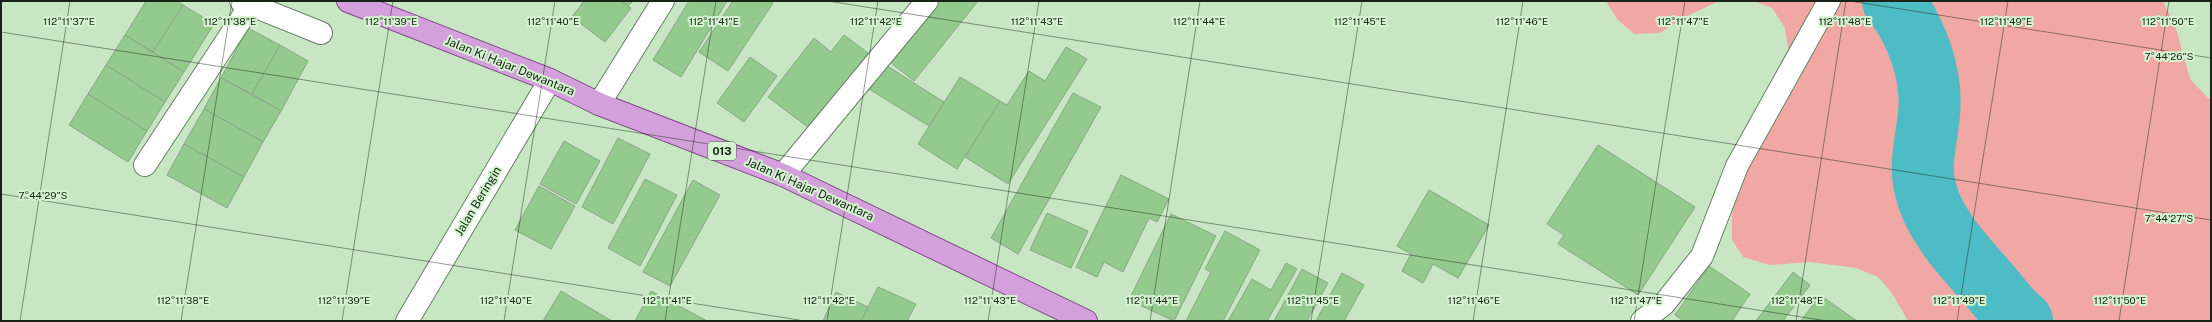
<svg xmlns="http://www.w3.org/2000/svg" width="2212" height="322" font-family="'Public Sans',sans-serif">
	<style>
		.green { fill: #f1a7a4 }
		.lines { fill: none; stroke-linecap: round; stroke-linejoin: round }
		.river { stroke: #4dbcc4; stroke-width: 62 }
		.building { fill: #94ca8e; stroke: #89a686 }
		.minor-casing { stroke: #668264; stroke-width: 24 }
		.major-casing { stroke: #7f4b87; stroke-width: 24 }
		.minor { stroke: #fff; stroke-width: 22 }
		.major { stroke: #d4a0db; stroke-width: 22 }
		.ticks { fill: none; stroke: #182417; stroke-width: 1; stroke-opacity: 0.45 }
		.labels { text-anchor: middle; stroke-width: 4; stroke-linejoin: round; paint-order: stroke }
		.shield { fill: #d5f3d1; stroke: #51624f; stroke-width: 1 }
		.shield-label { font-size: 11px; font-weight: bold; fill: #182417 }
		.street-label { font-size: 12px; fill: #182417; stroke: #d5f3d1 }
		.ticks-label { font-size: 10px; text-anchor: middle; fill: #182417; stroke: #d5f3d1; stroke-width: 4; stroke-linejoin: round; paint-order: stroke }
	</style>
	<rect width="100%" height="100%" fill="#c8e6c4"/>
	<g class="green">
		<polygon points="1606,1 1723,1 1717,2 1683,18 1660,33 1634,34 1617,19"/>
		<polygon points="1754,1 2163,2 2175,25 2190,79 2211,101 2211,321 1908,321 1892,293 1878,277 1856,268 1810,262 1770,265 1743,257 1732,240 1732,213 1751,149 1790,59 1785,28 1772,8"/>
	</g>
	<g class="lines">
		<path class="river" d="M1893,1C1917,31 1933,76 1929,114C1927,138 1919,163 1925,187C1933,226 1966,258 1991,287C2001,299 2010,312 2022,321"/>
	</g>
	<g class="building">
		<polygon points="146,1 177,1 183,5 153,52 125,35"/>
		<polygon points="584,1 621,1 631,8 605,42 572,17"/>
		<polygon points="621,1 633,1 628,6"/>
		<polygon points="689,1 727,1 681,77 653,60"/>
		<polygon points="733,1 770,1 773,3 728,71 699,52"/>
		<polygon points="939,1 978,1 914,81 890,62"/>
		<polygon points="183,5 214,24 184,72 153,52"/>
		<polygon points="248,28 280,45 252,94 221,78"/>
		<polygon points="125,35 184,72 165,102 106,65"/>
		<polygon points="844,35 868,53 809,128 768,97 814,38 831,52"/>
		<polygon points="280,45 308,61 281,111 252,94"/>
		<polygon points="1066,47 1087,59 1008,184 965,157 1000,101 1007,105 1029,71 1045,81"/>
		<polygon points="750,57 777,76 744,122 717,103"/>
		<polygon points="884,64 944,102 929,126 869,89"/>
		<polygon points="106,65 165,102 147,131 88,94"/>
		<polygon points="960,77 1000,101 957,169 918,144"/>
		<polygon points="221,78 281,111 263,142 204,109"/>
		<polygon points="1073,93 1101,107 1018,254 991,238"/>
		<polygon points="88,94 147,131 128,162 69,125"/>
		<polygon points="204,109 263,142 244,177 184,144"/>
		<polygon points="618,138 650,154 613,224 582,207"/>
		<polygon points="564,141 600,161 576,204 540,184"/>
		<polygon points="184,144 244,177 227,208 167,175"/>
		<polygon points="1598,145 1695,207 1638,295 1558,244 1564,235 1547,224"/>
		<polygon points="1121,175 1169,199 1157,222 1149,218 1123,272 1104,262 1097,277 1076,267"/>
		<polygon points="645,179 677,195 640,266 608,248"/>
		<polygon points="693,180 720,195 670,286 643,272"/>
		<polygon points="539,186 575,206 551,249 515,230"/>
		<polygon points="1429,190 1489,225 1458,278 1433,264 1423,283 1402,271 1411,254 1397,246"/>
		<polygon points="1047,213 1088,231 1071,268 1030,250"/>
		<polygon points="1171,214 1216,236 1174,321 1129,300"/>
		<polygon points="1225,231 1260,250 1223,321 1186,321 1211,272 1205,269"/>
		<polygon points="1286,263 1297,269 1267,321 1228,321 1252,279 1271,290"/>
		<polygon points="1709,266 1750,294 1732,321 1684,321 1675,315"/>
		<polygon points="1302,269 1328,283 1307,321 1274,321"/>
		<polygon points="1793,272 1810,285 1783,321 1756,321"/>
		<polygon points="1342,273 1364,285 1344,321 1316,321"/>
		<polygon points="878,287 916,304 907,321 861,321"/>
		<polygon points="561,291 612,321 543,321"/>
		<polygon points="651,291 707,321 635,321"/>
		<polygon points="836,292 868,307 861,321 823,321"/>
		<polygon points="1820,295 1857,321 1801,321"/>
	</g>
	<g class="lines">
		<g class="minor-casing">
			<g id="minor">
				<polyline points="241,1 321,33"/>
				<polyline points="599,104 663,1"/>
				<polyline points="145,165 253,1"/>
				<polyline points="783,175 927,1"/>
				<polyline points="407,321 550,80"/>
				<polyline points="1642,321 1664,304 1702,256 1737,166 1829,1"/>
			</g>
		</g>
		<g class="major-casing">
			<polyline id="major" points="348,1 550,80 599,104 783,175 1086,321"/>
		</g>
		<use href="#minor" class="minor"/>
		<use href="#major" class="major"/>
	</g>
	<path class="ticks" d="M828,1L2211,220M1850,1L2211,58M1,32L1827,321M1,194L805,321M20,321L70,1M181,321L232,1M342,321L393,1M504,321L555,1M665,321L716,1M827,321L878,1M988,321L1039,1M1150,321L1200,1M1311,321L1362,1M1473,321L1523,1M1634,321L1685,1M1796,321L1846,1M1957,321L2008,1M2119,321L2169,1"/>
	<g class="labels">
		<rect class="shield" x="708" y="142" width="28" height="18" rx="3"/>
		<g class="shield-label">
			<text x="722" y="155">013</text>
		</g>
		<g class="street-label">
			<text transform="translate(510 66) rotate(22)" y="4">Jalan Ki Hajar Dewantara</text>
			<text transform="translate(810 189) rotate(24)" y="4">Jalan Ki Hajar Dewantara</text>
			<text transform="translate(478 201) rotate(-59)" y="4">Jalan Beringin</text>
		</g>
	</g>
	<g class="ticks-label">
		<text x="1522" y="25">112°11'46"E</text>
		<text x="2006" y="25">112°11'49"E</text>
		<text x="69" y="25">112°11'37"E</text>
		<text x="230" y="25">112°11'38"E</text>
		<text x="391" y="25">112°11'39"E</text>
		<text x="553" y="25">112°11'40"E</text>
		<text x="714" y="25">112°11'41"E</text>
		<text x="876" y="25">112°11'42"E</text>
		<text x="1037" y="25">112°11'43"E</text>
		<text x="1199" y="25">112°11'44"E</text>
		<text x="1360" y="25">112°11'45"E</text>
		<text x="1683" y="25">112°11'47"E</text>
		<text x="1845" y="25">112°11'48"E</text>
		<text x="2168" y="25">112°11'50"E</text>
		<text x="2169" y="60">7°44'26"S</text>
		<text x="43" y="199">7°44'29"S</text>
		<text x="2169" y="222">7°44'27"S</text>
		<text x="183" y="304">112°11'38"E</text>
		<text x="344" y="304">112°11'39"E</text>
		<text x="506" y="304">112°11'40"E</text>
		<text x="667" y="304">112°11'41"E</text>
		<text x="829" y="304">112°11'42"E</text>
		<text x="990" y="304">112°11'43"E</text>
		<text x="1152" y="304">112°11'44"E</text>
		<text x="1313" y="304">112°11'45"E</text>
		<text x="1474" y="304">112°11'46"E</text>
		<text x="1636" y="304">112°11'47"E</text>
		<text x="1797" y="304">112°11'48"E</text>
		<text x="1959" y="304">112°11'49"E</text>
		<text x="2120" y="304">112°11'50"E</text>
	</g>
	<rect width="2212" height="322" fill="none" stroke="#182417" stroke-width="4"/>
</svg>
